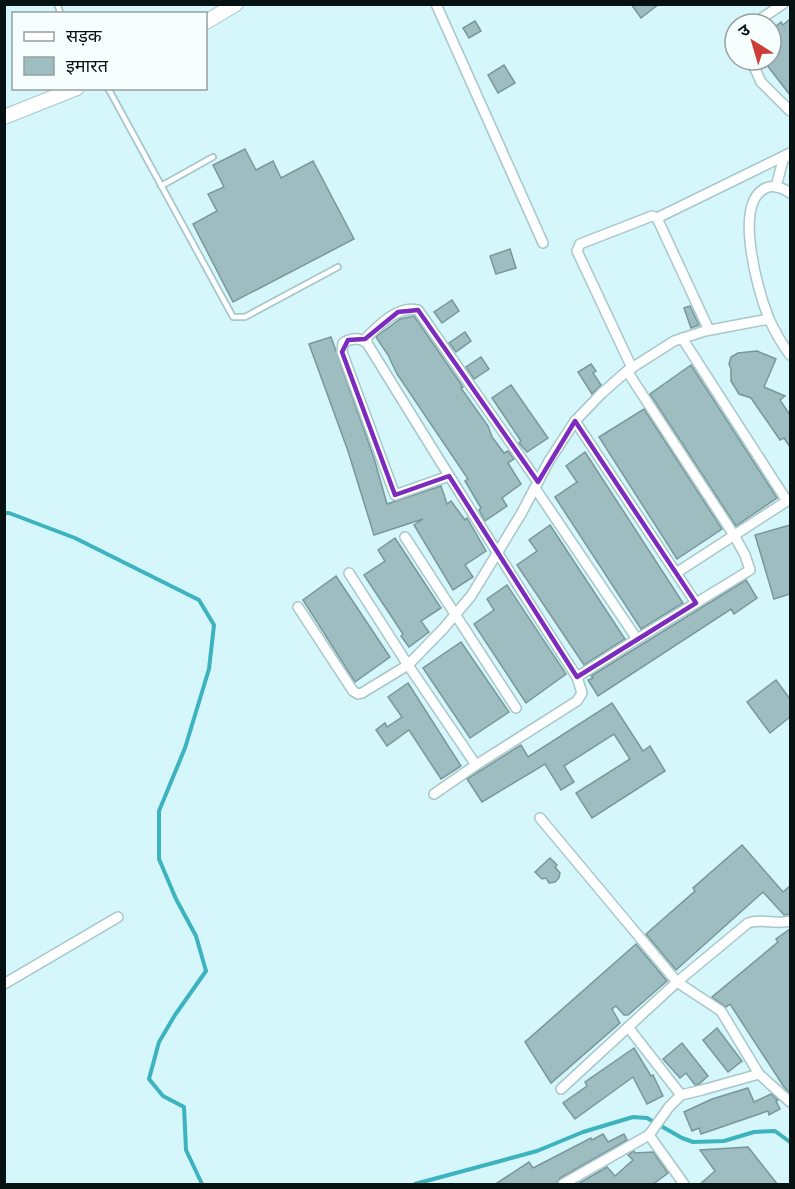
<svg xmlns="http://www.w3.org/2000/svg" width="795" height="1189" font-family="'Nunito Sans','Noto Sans Devanagari',sans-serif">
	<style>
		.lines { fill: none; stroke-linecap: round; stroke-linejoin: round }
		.stream { stroke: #3db3c0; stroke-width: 4 }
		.building { fill: #9dbdc1; stroke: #79979b; stroke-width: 1.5 }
		.lane-casing { stroke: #a7c7cb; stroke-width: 8 }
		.street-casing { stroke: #a7c7cb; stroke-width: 12 }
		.secondary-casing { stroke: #a7c7cb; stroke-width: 16 }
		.lane { stroke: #fff; stroke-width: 4.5 }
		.street { stroke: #fff; stroke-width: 9 }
		.secondary { stroke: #fff; stroke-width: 14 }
		.marked { fill: none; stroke: #7b2cbf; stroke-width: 4.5; stroke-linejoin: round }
	</style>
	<rect width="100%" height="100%" fill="#d5f6fa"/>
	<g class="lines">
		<g class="stream">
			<polyline points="4,513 9,513 75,538 199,600 214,625 209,669 185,748 159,811 159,859 176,899 196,936 206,971 175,1015 159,1042 149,1079 163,1096 184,1107 186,1150 202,1184"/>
			<polyline points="415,1184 537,1151 583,1132 633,1117 647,1118 682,1138 693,1142 724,1141 754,1132 775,1131 790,1142"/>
		</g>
	</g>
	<g class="building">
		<polygon points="631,4 659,4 641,18"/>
		<polygon points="790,19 790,95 763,60 771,60 771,30 781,22 783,25"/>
		<polygon points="475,21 481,31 469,38 463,28"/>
		<polygon points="504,65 515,83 498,93 488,75"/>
		<polygon points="245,149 256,170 273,161 281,178 313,161 354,239 233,302 193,224 217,211 208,194 224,187 213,165"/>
		<polygon points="510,249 516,268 496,274 490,256"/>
		<polygon points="452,300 459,311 442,323 434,312"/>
		<polygon points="690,306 699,325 691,328 684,308"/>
		<polygon points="414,316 463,387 461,388 488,426 492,437 504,453 508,451 514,459 508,463 521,484 502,498 507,506 485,521 479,510 481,508 465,481 468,479 397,374 388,355 376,337 400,319"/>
		<polygon points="465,332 471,341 456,352 449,343"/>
		<polygon points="331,337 374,458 387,504 441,486 447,504 451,501 465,520 467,518 486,551 465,565 473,577 453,590 414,525 423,519 374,535 348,451 309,344"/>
		<polygon points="757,351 776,359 764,387 785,396 780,400 790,415 790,447 784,438 780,440 751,398 739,394 731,381 731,369 729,364 731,357 738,353"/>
		<polygon points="481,357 489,369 474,379 466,367"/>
		<polygon points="591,364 596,371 593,373 601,385 592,394 578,372"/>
		<polygon points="691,365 777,498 736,526 650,394"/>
		<polygon points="511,385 548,438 527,452 519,443 521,441 492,398"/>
		<polygon points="644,409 722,529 677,559 599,437"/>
		<polygon points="585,452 683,603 641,629 555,497 577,482 566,466"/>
		<polygon points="550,525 625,639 584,665 517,565 537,551 529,540"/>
		<polygon points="790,525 790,594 774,599 755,535"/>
		<polygon points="395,538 441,608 421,621 429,632 409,647 401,636 403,634 364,575 385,561 378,550"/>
		<polygon points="336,576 390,657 355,682 303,600"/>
		<polygon points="746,580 757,598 734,614 731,609 598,696 588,680 593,678 591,676"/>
		<polygon points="507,585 566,674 526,703 474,624 494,610 487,599"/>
		<polygon points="461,642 509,712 470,738 423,668"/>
		<polygon points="776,680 790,699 790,717 770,733 747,702"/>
		<polygon points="408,683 461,766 441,779 409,730 387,746 376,730 385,723 387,727 402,717 388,697"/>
		<polygon points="612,703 643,751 650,746 665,771 592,818 576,793 630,759 614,734 564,766 574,782 561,790 545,764 482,802 467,779 521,745 528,757"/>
		<polygon points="742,845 783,892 790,886 790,914 784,915 763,892 676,970 646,934 695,891 693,888"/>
		<polygon points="550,858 557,865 555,867 560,873 559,878 555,882 549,883 546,878 542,879 535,872"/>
		<polygon points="790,929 790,1093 784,1087 730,1004 726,1007 712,997 778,942 776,939"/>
		<polygon points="636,944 667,981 628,1015 624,1015 616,1006 612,1009 620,1023 551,1083 525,1042"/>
		<polygon points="717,1028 742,1061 728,1072 703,1040"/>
		<polygon points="682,1043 708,1076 699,1084 695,1085 686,1073 680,1078 663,1059"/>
		<polygon points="634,1048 651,1076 653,1075 663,1096 647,1104 633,1077 575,1119 563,1103 587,1086 585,1082"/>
		<polygon points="748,1088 754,1102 771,1094 778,1100 776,1101 780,1109 769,1115 768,1111 701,1134 699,1128 692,1131 684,1112 712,1099"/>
		<polygon points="603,1134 608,1142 624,1134 627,1140 560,1178 556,1185 494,1185 529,1162 533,1168 591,1138 592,1140"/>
		<polygon points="748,1147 778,1185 699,1185 715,1171 700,1150"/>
		<polygon points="634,1151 635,1153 653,1152 668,1173 652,1185 576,1185 607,1167 615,1176 633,1160 628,1155"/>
	</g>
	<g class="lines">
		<g class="lane-casing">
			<g id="lane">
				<polyline points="57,4 61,14"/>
				<polyline points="108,88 233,317 245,317 338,267"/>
				<polyline points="161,186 213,157"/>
			</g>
		</g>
		<g class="street-casing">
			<g id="street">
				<polyline points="436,4 543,243"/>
				<polyline points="753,24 783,4"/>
				<polyline points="751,60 761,82 790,111"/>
				<polyline points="776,187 783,160 789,154"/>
				<path d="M790,193C782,187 770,183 761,191C735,212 759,293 769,319C775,332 782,344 790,355"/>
				<polyline points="657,218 790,153"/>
				<path d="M367,343V337C380,324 399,305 418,310L538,482"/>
				<polyline points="632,368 577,251 580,244 652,216 657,218 709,330"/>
				<polyline points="627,371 734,535 745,555 750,570 637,639"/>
				<polyline points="575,421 696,603"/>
				<polyline points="535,488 637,639 577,677"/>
				<polyline points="405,537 516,708"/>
				<path d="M349,573L408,665L476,765L577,701L582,693L577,677C505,567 436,455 367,343C359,337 351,338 343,343L342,352L395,495L449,476"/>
				<polyline points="676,573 787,501 682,338"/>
				<polyline points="298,607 353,691 358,694 362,693 408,665 443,629 471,596 521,514 549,461 575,421 602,393 627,371 674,341 705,331 769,319"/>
				<polyline points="434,794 476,765"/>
				<polyline points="540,818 677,982 721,1011 759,1074"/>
				<polyline points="4,984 118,917"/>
				<polyline points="628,1027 681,1095"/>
				<path d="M561,1089L677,982L748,923C761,918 776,925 790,921"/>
				<polyline points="649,1135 684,1184"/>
				<polyline points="563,1184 649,1135 669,1107 681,1095 702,1090 759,1074 790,1102"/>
			</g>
		</g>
		<g class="secondary-casing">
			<g id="secondary">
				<polyline points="206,22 236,4"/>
				<polyline points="4,117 77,88"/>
			</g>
		</g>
		<use href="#lane" class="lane"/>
		<use href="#street" class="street"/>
		<use href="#secondary" class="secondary"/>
	</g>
	<path class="marked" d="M418,310L538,482L575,421L696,603L577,677L449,476L395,495L342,352L348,340L365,339L398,312Z"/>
	<rect width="795" height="1189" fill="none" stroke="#061112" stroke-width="12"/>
	<rect x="12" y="12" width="195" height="78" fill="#f7fefe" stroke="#979fa0" stroke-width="1.5"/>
	<rect x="24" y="32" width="30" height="9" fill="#ffffff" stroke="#979fa0" stroke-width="1.5"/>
	<text x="66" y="42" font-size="18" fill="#061112">सड़क</text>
	<rect x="24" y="57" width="30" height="18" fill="#9dbdc1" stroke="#979fa0" stroke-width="1.5"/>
	<text x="66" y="72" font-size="18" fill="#061112">इमारत</text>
	<g transform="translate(753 42) rotate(323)"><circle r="28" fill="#f7fefe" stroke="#979fa0" stroke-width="1.5"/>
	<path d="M0-4.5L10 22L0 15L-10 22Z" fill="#cd3e3a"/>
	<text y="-9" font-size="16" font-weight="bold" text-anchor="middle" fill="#061112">उ</text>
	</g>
</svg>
